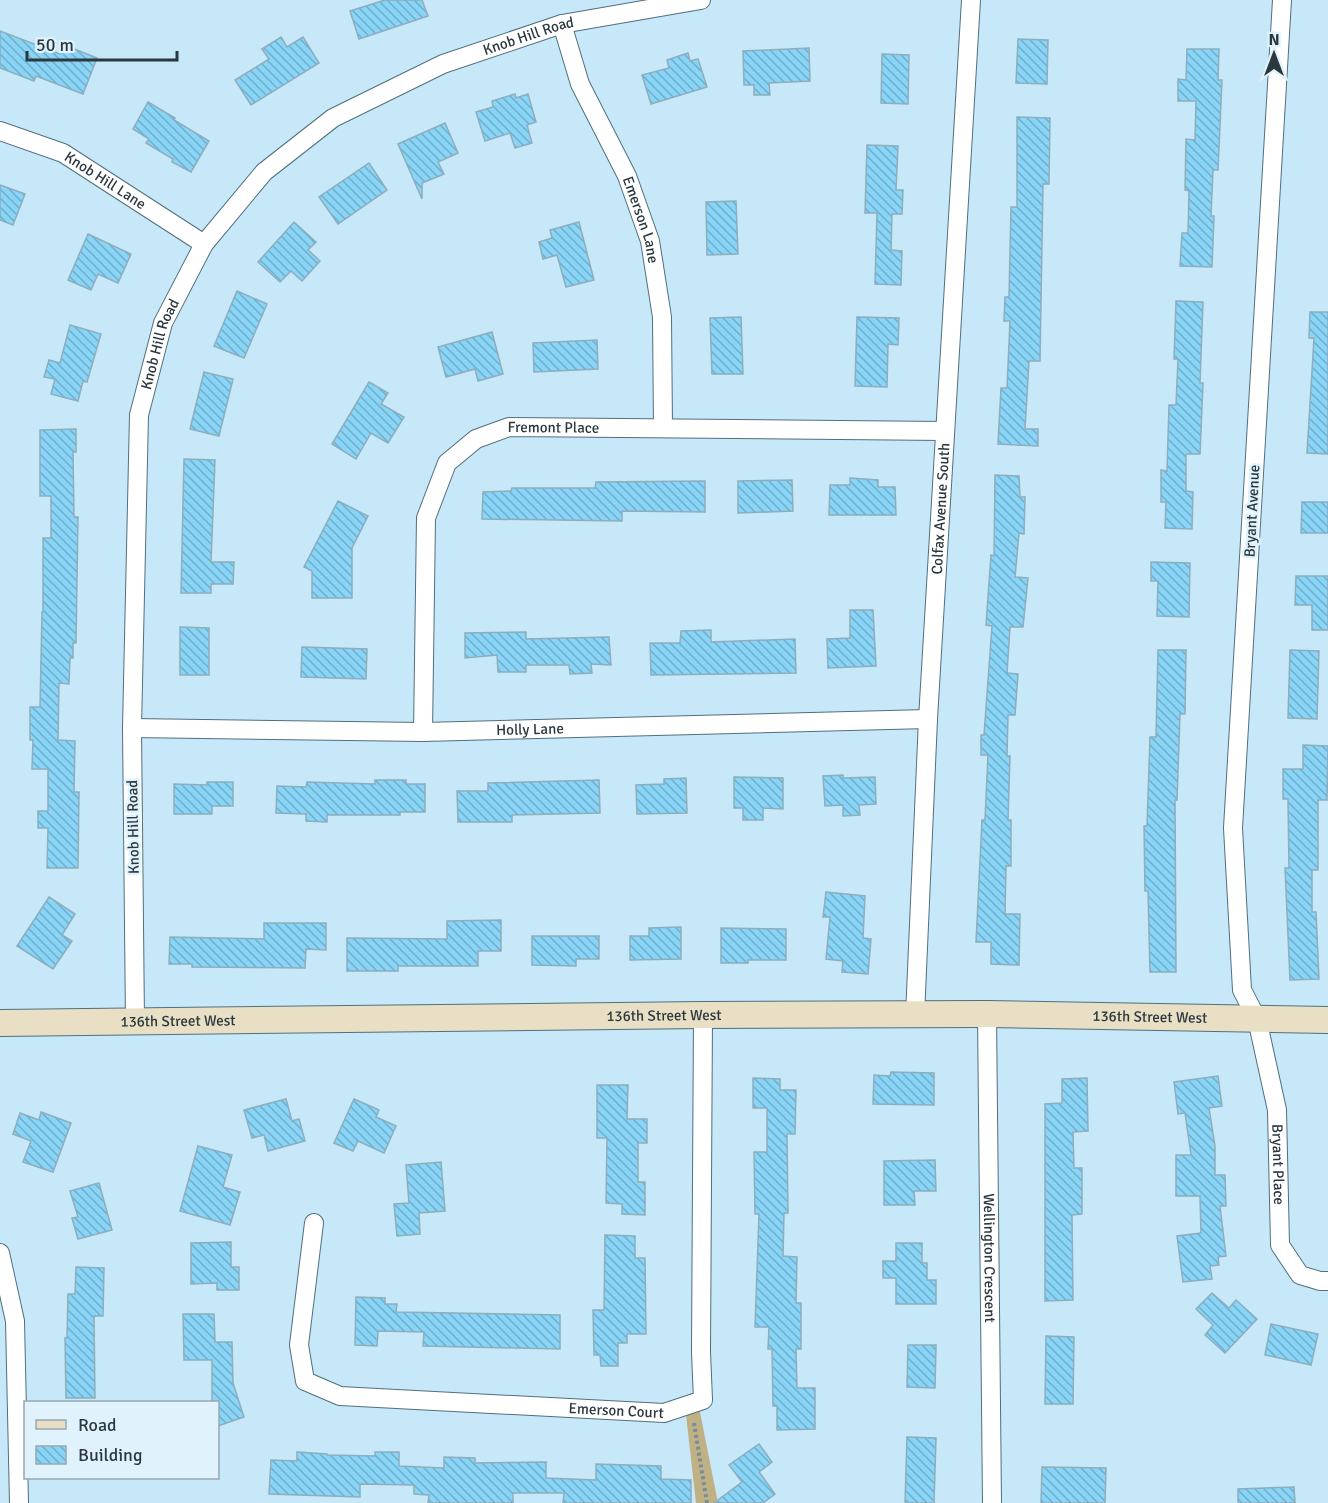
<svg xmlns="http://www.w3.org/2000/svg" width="1328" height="1503" font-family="Signika,sans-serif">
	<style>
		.green { fill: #c0b185 }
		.building { fill: url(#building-back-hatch); stroke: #8eadbd; stroke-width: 1.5 }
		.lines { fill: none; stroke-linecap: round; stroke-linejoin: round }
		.street-casing { stroke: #516f7d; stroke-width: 20 }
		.secondary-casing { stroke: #516f7d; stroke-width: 28 }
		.path { stroke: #778d98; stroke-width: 4; stroke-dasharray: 3 3; stroke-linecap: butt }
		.street { stroke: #fff; stroke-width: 18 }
		.secondary { stroke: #e8dfc4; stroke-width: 26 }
		.labels { text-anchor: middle; stroke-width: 5; stroke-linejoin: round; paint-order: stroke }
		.street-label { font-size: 15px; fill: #2b383e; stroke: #e0f3fd }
	</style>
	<defs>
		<pattern id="building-back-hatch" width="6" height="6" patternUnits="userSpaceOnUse" patternTransform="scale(1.5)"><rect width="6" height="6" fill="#89d5f8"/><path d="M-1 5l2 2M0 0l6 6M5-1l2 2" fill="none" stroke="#70aeca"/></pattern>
	</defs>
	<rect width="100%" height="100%" fill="#c7e8f8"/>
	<polygon class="green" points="698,1402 718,1503 696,1503 685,1406"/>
	<g class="building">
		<polygon points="385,0 422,0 428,16 359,39 350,11"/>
		<polygon points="0,31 60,54 64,45 97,58 83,94 36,76 34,81 0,68"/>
		<polygon points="281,37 287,47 303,37 319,63 251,105 235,80 269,59 262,49"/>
		<polygon points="1018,39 1048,40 1047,84 1016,83"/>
		<polygon points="809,48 810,81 769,83 770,95 754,95 754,85 744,85 743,51"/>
		<polygon points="1187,49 1219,49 1218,80 1222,80 1218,170 1213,170 1211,216 1214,216 1212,267 1180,266 1182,233 1188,233 1189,191 1185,190 1186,139 1195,140 1196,101 1178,101 1178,79 1186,80"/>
		<polygon points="688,53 690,61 698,59 707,87 651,104 642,75 669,68 667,60"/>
		<polygon points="882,54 909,55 908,104 881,103"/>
		<polygon points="515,94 516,98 528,94 536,122 527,125 532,143 515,148 510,133 485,141 476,112 493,107 492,101"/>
		<polygon points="148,102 175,118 174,120 209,141 191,172 172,162 173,159 146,143 149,139 133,129"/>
		<polygon points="1017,117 1050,118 1049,184 1043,184 1040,361 1029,361 1025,429 1038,429 1038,446 998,444 1001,388 1007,388 1010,321 1004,321 1005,297 1009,297 1011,207 1017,207"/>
		<polygon points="445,123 458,153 438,162 444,174 422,183 422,199 398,144"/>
		<polygon points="867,145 898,146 896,190 903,190 902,214 892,214 891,250 902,251 901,285 875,284 877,213 865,213"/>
		<polygon points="369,163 387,190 338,224 319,197"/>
		<polygon points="0,185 25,194 13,225 0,220"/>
		<polygon points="736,201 738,254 707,255 706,202"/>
		<polygon points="294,222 316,242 308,250 320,261 302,281 291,271 280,282 258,262"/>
		<polygon points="579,222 594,280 566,287 557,255 543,259 539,242 552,238 550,230"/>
		<polygon points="88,234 131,254 118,283 98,274 91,290 68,280"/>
		<polygon points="237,291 267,304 244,358 214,346"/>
		<polygon points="1176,301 1203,302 1200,383 1203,383 1200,454 1186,454 1186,491 1193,492 1192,529 1165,528 1166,502 1161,502 1161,470 1167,471 1169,405 1176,405 1178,359 1174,359"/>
		<polygon points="1310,312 1328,312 1328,454 1307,453 1314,338 1309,338"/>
		<polygon points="741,317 743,374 712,374 710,318"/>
		<polygon points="857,317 899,318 898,345 888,344 887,387 855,386"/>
		<polygon points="70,325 101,334 87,382 83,381 78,401 51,394 55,379 44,377 49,360 60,363"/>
		<polygon points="492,332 503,374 478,381 475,369 446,377 438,347"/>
		<polygon points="597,340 598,369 534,372 533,343"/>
		<polygon points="204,372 233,379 219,436 190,429"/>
		<polygon points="369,382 388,393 381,404 404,417 388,443 371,433 356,459 332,444"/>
		<polygon points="76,429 76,452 73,452 74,517 78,517 76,643 73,643 73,658 70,658 69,684 59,683 58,740 75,741 74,792 79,792 78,868 47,868 48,828 38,828 38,811 48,811 48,769 32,769 33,740 30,740 30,707 40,707 42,612 43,612 43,538 51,538 51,496 40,496 40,430"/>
		<polygon points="184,459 215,460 211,562 234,562 233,584 211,584 211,593 181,593"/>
		<polygon points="995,475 1019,476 1020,497 1025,497 1024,534 1019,533 1015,577 1028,578 1023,627 1010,627 1007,673 1018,674 1015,715 1008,715 1007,756 1010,756 1008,820 1011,820 1011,866 1006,866 1005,914 1020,914 1019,965 991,964 991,942 976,942 982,820 985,820 988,755 981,755 981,735 984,735 992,626 986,625 991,555 994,556"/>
		<polygon points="850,478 878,480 878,487 895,487 896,515 829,515 830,485 850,485"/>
		<polygon points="792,480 793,511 738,513 738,481"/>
		<polygon points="705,481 705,512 622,511 622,521 482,519 483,492 511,491 512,488 595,488 596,482"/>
		<polygon points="338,501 368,516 352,548 352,598 312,598 312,571 304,567"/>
		<polygon points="1302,502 1328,502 1328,533 1301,533"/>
		<polygon points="1151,562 1190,563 1189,617 1157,616 1158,581 1151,581"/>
		<polygon points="1296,576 1328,576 1328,630 1312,630 1312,605 1295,605"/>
		<polygon points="850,610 873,610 876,666 828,668 827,639 850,638"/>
		<polygon points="180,627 209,628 209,675 180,675"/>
		<polygon points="711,630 711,642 795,639 796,673 651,675 650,643 680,643 681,631"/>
		<polygon points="526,632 526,639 609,637 611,665 591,664 592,673 570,674 569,665 526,665 526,672 498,672 497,655 465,658 465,633"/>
		<polygon points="302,647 367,649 366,679 301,677"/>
		<polygon points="1158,650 1186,650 1185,714 1180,714 1177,800 1175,800 1176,972 1150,972 1148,891 1145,891 1144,826 1147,826 1150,737 1156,737"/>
		<polygon points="1290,650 1319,651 1317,719 1288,718"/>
		<polygon points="1303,745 1328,746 1327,800 1318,800 1318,870 1312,870 1312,912 1316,912 1319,979 1290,980 1285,868 1289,868 1288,799 1283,799 1283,769 1303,769"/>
		<polygon points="843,775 843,778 875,777 876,804 859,805 860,815 843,816 843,805 825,806 823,776"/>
		<polygon points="734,777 783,778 783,809 763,808 763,820 743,820 743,808 734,808"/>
		<polygon points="686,778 687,813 637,814 636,785 664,784 664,779"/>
		<polygon points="375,780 406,780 406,784 425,784 425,812 400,812 400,815 327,815 327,822 306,821 306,814 276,813 277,786 306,787 307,782 375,784"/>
		<polygon points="599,780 600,813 512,815 512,822 458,822 457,791 488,791 488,783"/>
		<polygon points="207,782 233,782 233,806 212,806 212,814 174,814 174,784 207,785"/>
		<polygon points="826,892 865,896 863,938 871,939 868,974 842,972 843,961 826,959 830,917 823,917"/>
		<polygon points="49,897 75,914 62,935 72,941 53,969 17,946"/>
		<polygon points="501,920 501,951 478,951 478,966 398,966 398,971 347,971 347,938 447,939 447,921"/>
		<polygon points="264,923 326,923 326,950 306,949 305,968 192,967 192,964 169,964 170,937 264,939"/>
		<polygon points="681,927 681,959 630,960 630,936 649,936 649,928"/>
		<polygon points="721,928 786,929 786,960 748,960 748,963 721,963"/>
		<polygon points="532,936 599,936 599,959 576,959 576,966 532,965"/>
		<polygon points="891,1072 934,1073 934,1105 873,1104 874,1075 890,1076"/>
		<polygon points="1218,1076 1222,1106 1209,1108 1215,1146 1215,1175 1225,1175 1226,1206 1220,1206 1226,1256 1218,1257 1219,1265 1210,1266 1212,1279 1183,1282 1177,1236 1201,1233 1200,1196 1176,1196 1176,1155 1191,1155 1185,1113 1178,1114 1174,1082"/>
		<polygon points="753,1078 780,1079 780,1090 796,1090 795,1134 787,1134 788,1213 784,1213 783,1256 797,1257 796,1303 801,1303 801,1349 796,1349 797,1388 815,1388 815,1429 777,1430 777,1406 773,1406 772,1349 768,1349 769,1327 755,1327 759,1214 755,1214 754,1152 767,1152 767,1108 753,1108"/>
		<polygon points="1087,1078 1088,1131 1073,1132 1074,1168 1082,1168 1082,1214 1072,1215 1073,1300 1045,1301 1045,1104 1062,1103 1062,1079"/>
		<polygon points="597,1085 628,1085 627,1119 647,1119 647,1143 638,1143 638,1182 645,1182 645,1215 622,1214 622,1204 606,1203 607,1138 597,1138"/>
		<polygon points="286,1099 292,1121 299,1119 305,1141 268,1151 264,1135 252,1138 244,1110"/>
		<polygon points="354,1099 379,1110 376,1117 396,1126 384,1153 358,1141 353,1151 334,1143"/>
		<polygon points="41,1112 71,1123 53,1172 23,1162 31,1141 13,1134 20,1113 39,1120"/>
		<polygon points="198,1146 232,1155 223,1187 240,1192 230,1225 180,1211"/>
		<polygon points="935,1160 936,1191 914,1191 915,1205 884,1205 884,1161"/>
		<polygon points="441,1162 445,1211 419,1213 420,1234 397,1236 394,1204 409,1203 406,1165"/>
		<polygon points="99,1183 112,1230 78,1239 72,1218 78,1217 70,1191"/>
		<polygon points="605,1235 635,1236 635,1258 645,1258 646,1334 627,1334 627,1343 618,1343 618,1366 601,1366 600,1355 594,1355 593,1310 604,1310"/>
		<polygon points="231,1242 231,1267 239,1267 239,1290 217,1290 217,1283 191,1284 191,1243"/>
		<polygon points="896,1243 922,1243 922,1263 927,1263 927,1280 936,1280 936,1304 896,1304 896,1278 883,1278 883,1261 896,1261"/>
		<polygon points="76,1267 104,1268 103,1316 94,1316 95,1398 66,1398 65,1338 67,1338 68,1294 75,1294"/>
		<polygon points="1212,1293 1229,1308 1236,1300 1257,1319 1225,1353 1205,1335 1213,1325 1196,1309"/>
		<polygon points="356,1297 385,1298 385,1304 397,1304 396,1312 560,1315 560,1349 423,1346 424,1332 378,1331 377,1346 355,1345"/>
		<polygon points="183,1314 214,1314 215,1342 232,1342 233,1383 244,1417 218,1426 218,1402 212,1402 212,1360 184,1360"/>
		<polygon points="1271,1324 1318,1334 1311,1365 1265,1355"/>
		<polygon points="1046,1336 1074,1337 1073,1404 1045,1404"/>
		<polygon points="908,1345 936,1345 935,1388 907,1387"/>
		<polygon points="907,1437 936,1438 934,1503 905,1503"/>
		<polygon points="759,1444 772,1462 759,1472 775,1494 763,1503 714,1503 742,1482 729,1465"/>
		<polygon points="297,1452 327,1454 327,1455 375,1456 375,1452 399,1452 399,1466 444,1468 444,1457 475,1458 475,1463 546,1462 546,1478 596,1480 596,1464 661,1466 661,1479 691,1480 691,1503 563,1503 564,1493 513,1493 513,1503 428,1503 429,1495 414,1494 414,1485 360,1484 360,1497 269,1494 271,1460 297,1461"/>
		<polygon points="1042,1467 1106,1468 1105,1503 1041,1503"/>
		<polygon points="1294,1487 1295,1503 1238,1503 1238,1489"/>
	</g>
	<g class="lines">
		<g class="street-casing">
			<g id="street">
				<path id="s1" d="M1282,0L1233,828L1242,990L1257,1019L1277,1110L1280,1245L1300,1275L1320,1281H1328"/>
				<path id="s2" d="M562,24L580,84L627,176L650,241L662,317L663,428"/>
				<path id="s3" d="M0,131L63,153L204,244"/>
				<path id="s4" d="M132,728L423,732L928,719"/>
				<path id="s5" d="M423,732L426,518L447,463L476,439L509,427L944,431"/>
				<path id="s6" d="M987,1014L992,1503"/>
				<path id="s7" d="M915,1016L928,719L971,0"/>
				<path id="s8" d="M135,1022L132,728L139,415L163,323L204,244L264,172L333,118L443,64L562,24L701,0"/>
				<path id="s9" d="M314,1223L299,1345L305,1381L340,1396L664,1413L703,1400L701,1352L703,1015"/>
				<polyline points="0,1253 15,1321 19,1503"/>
			</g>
		</g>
		<g class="secondary-casing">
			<g id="secondary">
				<path id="s10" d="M0,1023L703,1015L987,1014L1328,1020"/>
			</g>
		</g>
		<polyline class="path" points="694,1423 707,1503"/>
		<use href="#street" class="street"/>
		<use href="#secondary" class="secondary"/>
	</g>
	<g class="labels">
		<g class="street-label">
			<text dy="5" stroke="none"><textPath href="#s8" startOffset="1185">Knob Hill Road</textPath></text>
			<text dy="5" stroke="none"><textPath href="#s3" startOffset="117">Knob Hill Lane</textPath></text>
			<text dy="5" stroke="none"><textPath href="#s2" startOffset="212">Emerson Lane</textPath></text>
			<text dy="5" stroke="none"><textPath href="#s8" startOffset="681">Knob Hill Road</textPath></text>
			<text dy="5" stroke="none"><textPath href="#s5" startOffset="390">Fremont Place</textPath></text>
			<text dy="5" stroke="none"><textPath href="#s7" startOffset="508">Colfax Avenue South</textPath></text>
			<text transform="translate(1252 511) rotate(-87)" y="5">Bryant Avenue</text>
			<text dy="5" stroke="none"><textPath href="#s4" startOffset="398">Holly Lane</textPath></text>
			<text transform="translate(133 827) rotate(-91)" y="5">Knob Hill Road</text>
			<text dy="5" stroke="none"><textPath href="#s10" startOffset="664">136th Street West</textPath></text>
			<text dy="5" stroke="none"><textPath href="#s10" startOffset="1150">136th Street West</textPath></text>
			<text dy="5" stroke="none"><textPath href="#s10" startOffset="178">136th Street West</textPath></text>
			<text dy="5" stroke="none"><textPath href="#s1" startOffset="1172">Bryant Place</textPath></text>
			<text dy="5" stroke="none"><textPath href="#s6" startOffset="244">Wellington Crescent</textPath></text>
			<text dy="5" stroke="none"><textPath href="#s9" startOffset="474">Emerson Court</textPath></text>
		</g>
	</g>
	<rect x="24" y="1401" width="195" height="78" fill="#e0f3fd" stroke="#98a8b1" stroke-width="1.5"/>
	<rect x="36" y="1420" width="30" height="9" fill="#e8dfc4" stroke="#98a8b1" stroke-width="1.5"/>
	<text x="78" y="1431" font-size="18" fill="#2b383e">Road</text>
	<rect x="36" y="1446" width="30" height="18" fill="url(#building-back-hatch)" stroke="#98a8b1" stroke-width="1.5"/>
	<text x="78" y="1461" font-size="18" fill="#2b383e">Building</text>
	<g transform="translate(1274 54)" stroke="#e0f3fd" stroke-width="4.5" paint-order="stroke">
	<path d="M0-4.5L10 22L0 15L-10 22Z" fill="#2b383e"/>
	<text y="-9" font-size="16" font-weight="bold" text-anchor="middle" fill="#2b383e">N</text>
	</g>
	<path d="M27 51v9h150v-9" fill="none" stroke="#2b383e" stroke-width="3"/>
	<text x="36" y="51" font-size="18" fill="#2b383e" stroke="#e0f3fd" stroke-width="4.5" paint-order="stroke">50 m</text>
</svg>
